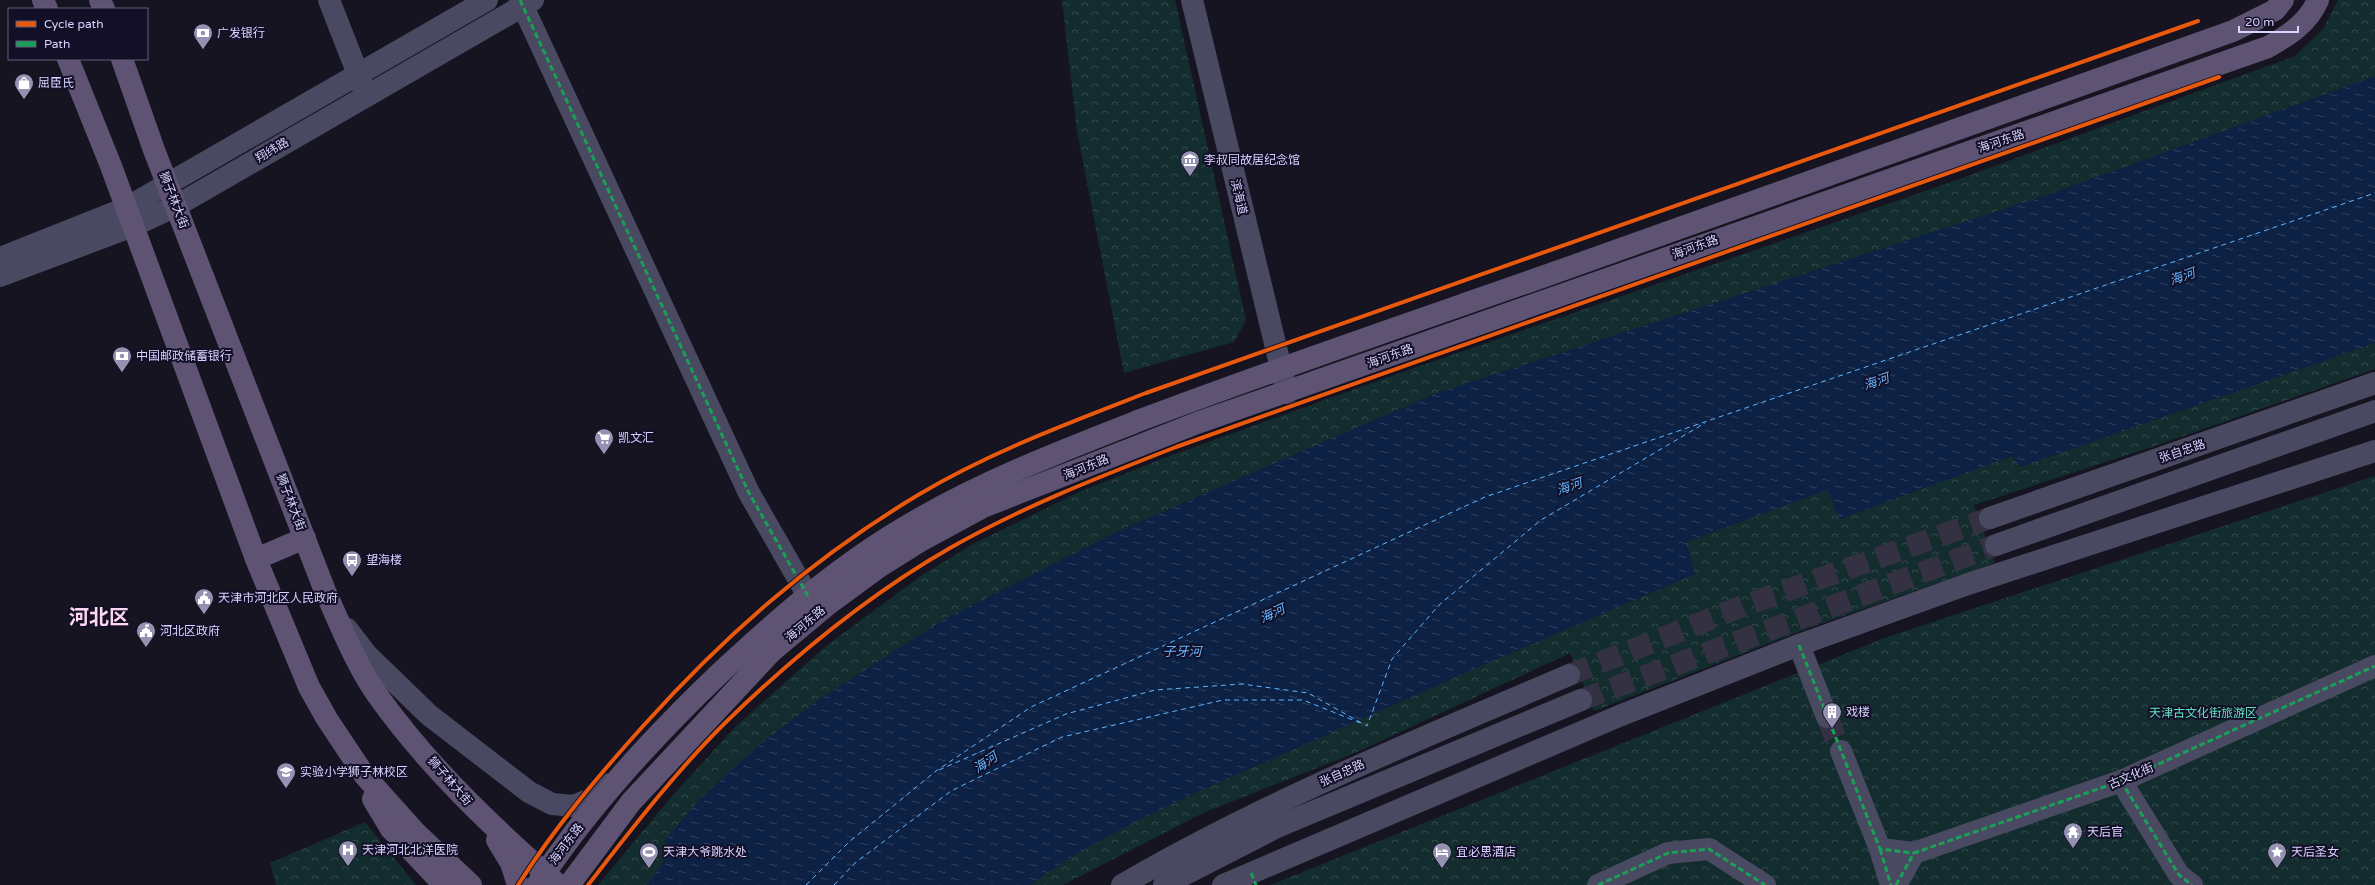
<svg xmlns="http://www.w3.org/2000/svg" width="2375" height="885" font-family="'Varela Round','Noto Sans SC',sans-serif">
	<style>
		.forest { fill: url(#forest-crowns) }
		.water { fill: url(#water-ripples) }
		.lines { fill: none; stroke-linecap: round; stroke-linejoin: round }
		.ferry { stroke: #62b6ff; stroke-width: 1; stroke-dasharray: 5 4; stroke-linecap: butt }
		.minor-tunnel { stroke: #333142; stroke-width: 22; stroke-dasharray: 22 11; stroke-linecap: butt }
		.minor { stroke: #4a4962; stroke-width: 22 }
		.major { stroke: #5e5373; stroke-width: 22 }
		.quiet { stroke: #1a9f57; stroke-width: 3; stroke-dasharray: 6 3; stroke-linecap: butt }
		.cycleway-casing { stroke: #130f26; stroke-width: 6 }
		.cycleway { stroke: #e8590c; stroke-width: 4 }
		.labels { text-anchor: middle; stroke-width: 4; stroke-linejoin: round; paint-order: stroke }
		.poi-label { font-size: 12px; fill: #d9d4ff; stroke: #130f26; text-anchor: start }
		.street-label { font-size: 12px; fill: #d9d4ff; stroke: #130f26 }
		.park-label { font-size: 12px; fill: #5fe0c0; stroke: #130f26 }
		.water-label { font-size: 13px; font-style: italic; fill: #62b6ff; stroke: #130f26 }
		.town-label { font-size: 20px; font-weight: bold; fill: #ffd6f0; stroke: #130f26 }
	</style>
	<defs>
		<pattern id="forest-crowns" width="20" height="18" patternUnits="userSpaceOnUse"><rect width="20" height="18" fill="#132c2d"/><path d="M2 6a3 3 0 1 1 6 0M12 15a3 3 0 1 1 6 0" fill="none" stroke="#354a4c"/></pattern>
		<pattern id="water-ripples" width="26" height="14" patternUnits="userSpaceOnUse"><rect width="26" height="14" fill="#0d2144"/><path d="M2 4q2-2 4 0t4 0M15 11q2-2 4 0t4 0" fill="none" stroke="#304060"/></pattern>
	</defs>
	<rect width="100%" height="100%" fill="#161421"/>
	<g class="forest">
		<polygon points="1062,0 1175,0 1246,320 1234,342 1124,373 1077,131"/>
		<polygon points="2338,0 2375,0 2375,369 2155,446 1974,505 1995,563 1809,628 1594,711 1570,653 1355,753 1203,813 1063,885 598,885 672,796 735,727 826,646 922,575 973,544 1077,493 1164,458 1397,374 1951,182 2295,56 2323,29"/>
		<polygon points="2375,476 2375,885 1270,885 1887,637"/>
		<polygon points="365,822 416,885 276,885 270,863"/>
	</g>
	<path class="water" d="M2375,76V343L2020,467L2012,456L1840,519L1827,490L1686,542L1695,574C1565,629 1435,686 1306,744C1211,786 1115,824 1030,885H647L672,849L664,841L699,800L753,750L817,701L946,618L1123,529L1437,393L2053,193Z"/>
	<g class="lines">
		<g class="ferry">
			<polyline points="939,770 1066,714 1155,690 1242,684 1308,693 1367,726 1392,659 1439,605 1541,520 1705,423"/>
			<polyline points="806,885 849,842 936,771 1031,707 1485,497 2375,193"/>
			<polyline points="834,885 855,863 951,791 1062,737 1223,700 1303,700 1363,724"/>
		</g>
		<g class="minor-tunnel">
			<polyline points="1569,675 1743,606 1990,518"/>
			<polyline points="1581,700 1996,545"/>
			<polyline points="1827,717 1841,751"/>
		</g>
		<g class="minor">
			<polyline points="329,0 363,87"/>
			<polyline points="520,0 749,493 808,596"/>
			<polyline points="1192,0 1287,393"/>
			<polyline points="0,258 126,208 487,0"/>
			<polyline points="0,276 133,226 176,206 533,0"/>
			<polyline points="1990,518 2375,383"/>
			<polyline points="1996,545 2375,411"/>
			<polyline points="347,629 367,655 429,715 529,792 552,804 573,806 591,799 610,784"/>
			<polyline points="1799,645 1827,717"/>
			<polyline points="1841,751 1880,849 1914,853"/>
			<polyline points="2121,781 2179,875 2192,885"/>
			<polyline points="1880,849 1891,885"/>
			<path d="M1122,885C1264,802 1418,740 1569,675"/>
			<polyline points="1164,885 1279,826 1581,700"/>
			<polyline points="1223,885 1619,716 1799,645 1968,584 2375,451"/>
			<polyline points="1598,885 1668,853 1709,849 1765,885"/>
			<polyline points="1896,885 1914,853 2121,781 2375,666"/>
		</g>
		<g class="major">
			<polyline points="43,0 47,9"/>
			<polyline points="100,0 104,9"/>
			<polyline points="68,59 111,166 256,559 309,687 327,719 365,776 416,833 471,885"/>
			<path d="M122,59L154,150L325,591C341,626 356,665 378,696C428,766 491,826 555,882"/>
			<polyline points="256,559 305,538"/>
			<polyline points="373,799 391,829 444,885"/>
			<polyline points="497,840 511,863 518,885"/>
			<path d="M537,885C589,806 653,737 721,672C780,617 842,563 912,523C985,480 1064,450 1143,419C1270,371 1399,327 1528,282C1763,199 1998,116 2233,31L2275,10L2283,0"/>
			<path d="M569,885L631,802L772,651L826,606L879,567L922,540L983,507L1197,423L2268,47C2289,35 2308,23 2318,0"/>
		</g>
		<g class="quiet">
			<polyline points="520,0 749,493 808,596"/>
			<polyline points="1799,645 1880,849 1914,853"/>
			<polyline points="2121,781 2179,875 2192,885"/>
			<polyline points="1880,849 1891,885"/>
			<polyline points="1251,873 1256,885"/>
			<polyline points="1598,885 1668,853 1709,849 1765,885"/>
			<polyline points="1896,885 1914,853 2121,781 2375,666"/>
		</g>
		<g class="cycleway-casing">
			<g id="cycleway">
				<path d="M518,885C555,827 598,776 644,725C726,634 813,558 918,495C990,452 1069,423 1146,393L2198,21"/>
				<path d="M588,885C631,830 676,771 726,722C794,656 868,595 950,548C1022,507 1099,477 1176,447L2219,77"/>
			</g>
		</g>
		<use href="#cycleway" class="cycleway"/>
	</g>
	<defs>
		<g id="bank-pin" transform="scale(1)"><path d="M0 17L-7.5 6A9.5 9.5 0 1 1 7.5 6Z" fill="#9591b1" stroke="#130f26"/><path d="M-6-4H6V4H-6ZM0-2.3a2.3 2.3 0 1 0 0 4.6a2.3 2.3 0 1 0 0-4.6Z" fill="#fff"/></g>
		<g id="shop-pin" transform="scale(1)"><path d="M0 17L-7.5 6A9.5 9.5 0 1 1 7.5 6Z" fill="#9591b1" stroke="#130f26"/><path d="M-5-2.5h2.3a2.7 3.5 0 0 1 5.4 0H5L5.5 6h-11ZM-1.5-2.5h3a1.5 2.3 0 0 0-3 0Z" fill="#fff"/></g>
		<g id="museum-pin" transform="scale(1)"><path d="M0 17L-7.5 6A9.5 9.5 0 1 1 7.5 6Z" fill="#9591b1" stroke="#130f26"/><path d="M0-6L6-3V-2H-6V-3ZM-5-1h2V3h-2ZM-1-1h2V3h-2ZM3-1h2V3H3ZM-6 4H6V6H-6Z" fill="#fff"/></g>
		<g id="supermarket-pin" transform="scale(1)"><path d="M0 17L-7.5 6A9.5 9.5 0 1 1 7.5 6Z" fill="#9591b1" stroke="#130f26"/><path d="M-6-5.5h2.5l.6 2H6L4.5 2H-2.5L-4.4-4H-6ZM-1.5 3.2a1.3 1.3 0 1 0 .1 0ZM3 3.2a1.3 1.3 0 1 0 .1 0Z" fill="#fff"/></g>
		<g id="bus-pin" transform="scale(1)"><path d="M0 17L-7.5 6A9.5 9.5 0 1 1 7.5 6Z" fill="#9591b1" stroke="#130f26"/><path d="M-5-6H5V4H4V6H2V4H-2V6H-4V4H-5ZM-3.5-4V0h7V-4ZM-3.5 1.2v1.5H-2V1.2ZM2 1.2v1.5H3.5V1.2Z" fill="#fff"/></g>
		<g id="civic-pin" transform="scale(1)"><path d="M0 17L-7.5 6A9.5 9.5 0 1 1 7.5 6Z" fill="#9591b1" stroke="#130f26"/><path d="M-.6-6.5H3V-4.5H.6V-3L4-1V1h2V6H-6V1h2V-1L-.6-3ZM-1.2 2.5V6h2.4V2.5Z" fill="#fff"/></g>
		<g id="building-pin" transform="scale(1)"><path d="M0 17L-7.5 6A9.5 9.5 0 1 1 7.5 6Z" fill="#9591b1" stroke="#130f26"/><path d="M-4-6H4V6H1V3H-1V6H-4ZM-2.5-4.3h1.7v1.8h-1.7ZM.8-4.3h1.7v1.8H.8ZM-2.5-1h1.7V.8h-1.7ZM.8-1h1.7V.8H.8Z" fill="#fff"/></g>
		<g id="school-pin" transform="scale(1)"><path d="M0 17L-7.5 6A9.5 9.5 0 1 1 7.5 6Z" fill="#9591b1" stroke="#130f26"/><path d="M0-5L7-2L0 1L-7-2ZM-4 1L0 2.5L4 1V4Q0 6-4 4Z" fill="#fff"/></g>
		<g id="temple-pin" transform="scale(1)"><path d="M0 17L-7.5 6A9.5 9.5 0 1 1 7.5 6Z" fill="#9591b1" stroke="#130f26"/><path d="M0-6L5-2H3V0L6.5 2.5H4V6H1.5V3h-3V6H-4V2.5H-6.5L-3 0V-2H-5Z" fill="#fff"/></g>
		<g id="hospital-pin" transform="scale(1)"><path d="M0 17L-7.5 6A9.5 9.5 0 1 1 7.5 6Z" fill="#9591b1" stroke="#130f26"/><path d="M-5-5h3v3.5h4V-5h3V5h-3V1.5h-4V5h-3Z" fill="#fff"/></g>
		<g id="stadium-pin" transform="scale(1)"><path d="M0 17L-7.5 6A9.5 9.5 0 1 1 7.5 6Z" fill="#9591b1" stroke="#130f26"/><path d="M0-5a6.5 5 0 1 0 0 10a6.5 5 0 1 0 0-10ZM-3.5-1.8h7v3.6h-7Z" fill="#fff"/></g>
		<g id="hotel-pin" transform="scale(1)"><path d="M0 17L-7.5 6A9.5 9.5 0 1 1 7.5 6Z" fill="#9591b1" stroke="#130f26"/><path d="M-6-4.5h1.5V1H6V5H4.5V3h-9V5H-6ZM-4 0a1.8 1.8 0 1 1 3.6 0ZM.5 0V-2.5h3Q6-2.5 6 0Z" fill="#fff"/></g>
		<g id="sight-pin" transform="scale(1)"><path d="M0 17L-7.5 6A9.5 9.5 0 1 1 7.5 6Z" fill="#9591b1" stroke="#130f26"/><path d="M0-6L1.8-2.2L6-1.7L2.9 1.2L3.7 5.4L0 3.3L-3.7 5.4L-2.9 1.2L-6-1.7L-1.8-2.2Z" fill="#fff"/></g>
	</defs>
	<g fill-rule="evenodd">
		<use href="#bank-pin" x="203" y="33"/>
		<use href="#shop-pin" x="24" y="83"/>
		<use href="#museum-pin" x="1190" y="160"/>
		<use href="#bank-pin" x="122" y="356"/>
		<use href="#supermarket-pin" x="604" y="438"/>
		<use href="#bus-pin" x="352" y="560"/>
		<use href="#civic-pin" x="204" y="598"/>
		<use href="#civic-pin" x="146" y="631"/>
		<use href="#building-pin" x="1832" y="712"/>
		<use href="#school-pin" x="286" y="772"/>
		<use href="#temple-pin" x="2073" y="832"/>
		<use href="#hospital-pin" x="348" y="850"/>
		<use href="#stadium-pin" x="649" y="852"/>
		<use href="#hotel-pin" x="1442" y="852"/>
		<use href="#sight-pin" x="2277" y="852"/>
	</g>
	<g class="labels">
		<g class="poi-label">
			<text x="217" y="37">广发银行</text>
			<text x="38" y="87">屈臣氏</text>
			<text x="1204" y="164">李叔同故居纪念馆</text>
			<text x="136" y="360">中国邮政储蓄银行</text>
			<text x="618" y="442">凯文汇</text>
			<text x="366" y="564">望海楼</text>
			<text x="218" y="602">天津市河北区人民政府</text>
			<text x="160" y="635">河北区政府</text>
			<text x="1846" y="716">戏楼</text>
			<text x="300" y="776">实验小学狮子林校区</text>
			<text x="2087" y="836">天后官</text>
			<text x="362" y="854">天津河北北洋医院</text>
			<text x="663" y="856">天津大爷跳水处</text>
			<text x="1456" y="856">宜必思酒店</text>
			<text x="2291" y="856">天后圣女</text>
		</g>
		<g class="street-label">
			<text transform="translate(2001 141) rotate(-19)" y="4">海河东路</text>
			<text transform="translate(272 150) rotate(-30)" y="4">翔纬路</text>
			<text transform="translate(1239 197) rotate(77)" y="4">滨海道</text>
			<text transform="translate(174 200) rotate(69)" y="4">狮子林大街</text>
			<text transform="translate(1695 247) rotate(-20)" y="4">海河东路</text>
			<text transform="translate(1390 356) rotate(-20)" y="4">海河东路</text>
			<text transform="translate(2182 451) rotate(-19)" y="4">张自忠路</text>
			<text transform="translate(1086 467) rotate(-22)" y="4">海河东路</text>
			<text transform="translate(291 502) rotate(69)" y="4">狮子林大街</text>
			<text transform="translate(805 624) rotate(-40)" y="4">海河东路</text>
			<text transform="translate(1342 773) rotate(-24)" y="4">张自忠路</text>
			<text transform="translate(2131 776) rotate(-23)" y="4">古文化街</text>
			<text transform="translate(450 781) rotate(49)" y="4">狮子林大街</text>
			<text transform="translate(566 844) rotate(-53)" y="4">海河东路</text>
		</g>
		<g class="park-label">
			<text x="2203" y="717">天津古文化街旅游区</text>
		</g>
		<g class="water-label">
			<text transform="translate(2182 276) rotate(-19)" y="5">海河</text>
			<text transform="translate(1876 381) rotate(-19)" y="5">海河</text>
			<text transform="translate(1569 486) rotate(-19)" y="5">海河</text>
			<text transform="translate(1272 613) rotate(-25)" y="5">海河</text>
			<text x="1182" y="656">子牙河</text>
			<text transform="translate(985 762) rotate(-34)" y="5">海河</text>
		</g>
		<g class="town-label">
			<text x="99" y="624">河北区</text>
		</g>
	</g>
	<rect x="8" y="8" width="140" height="52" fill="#130f26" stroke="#625e7d"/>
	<rect x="16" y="21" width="20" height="6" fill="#e8590c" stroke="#625e7d"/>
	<text x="44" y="28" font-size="12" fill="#d9d4ff">Cycle path</text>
	<rect x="16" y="41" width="20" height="6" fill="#1a9f57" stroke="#625e7d"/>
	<text x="44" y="48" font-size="12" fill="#d9d4ff">Path</text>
	<path d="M2239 26v6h59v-6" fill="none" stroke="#d9d4ff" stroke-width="2"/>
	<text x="2245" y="26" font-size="12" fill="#d9d4ff" stroke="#130f26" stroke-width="3" paint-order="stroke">20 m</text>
</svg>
